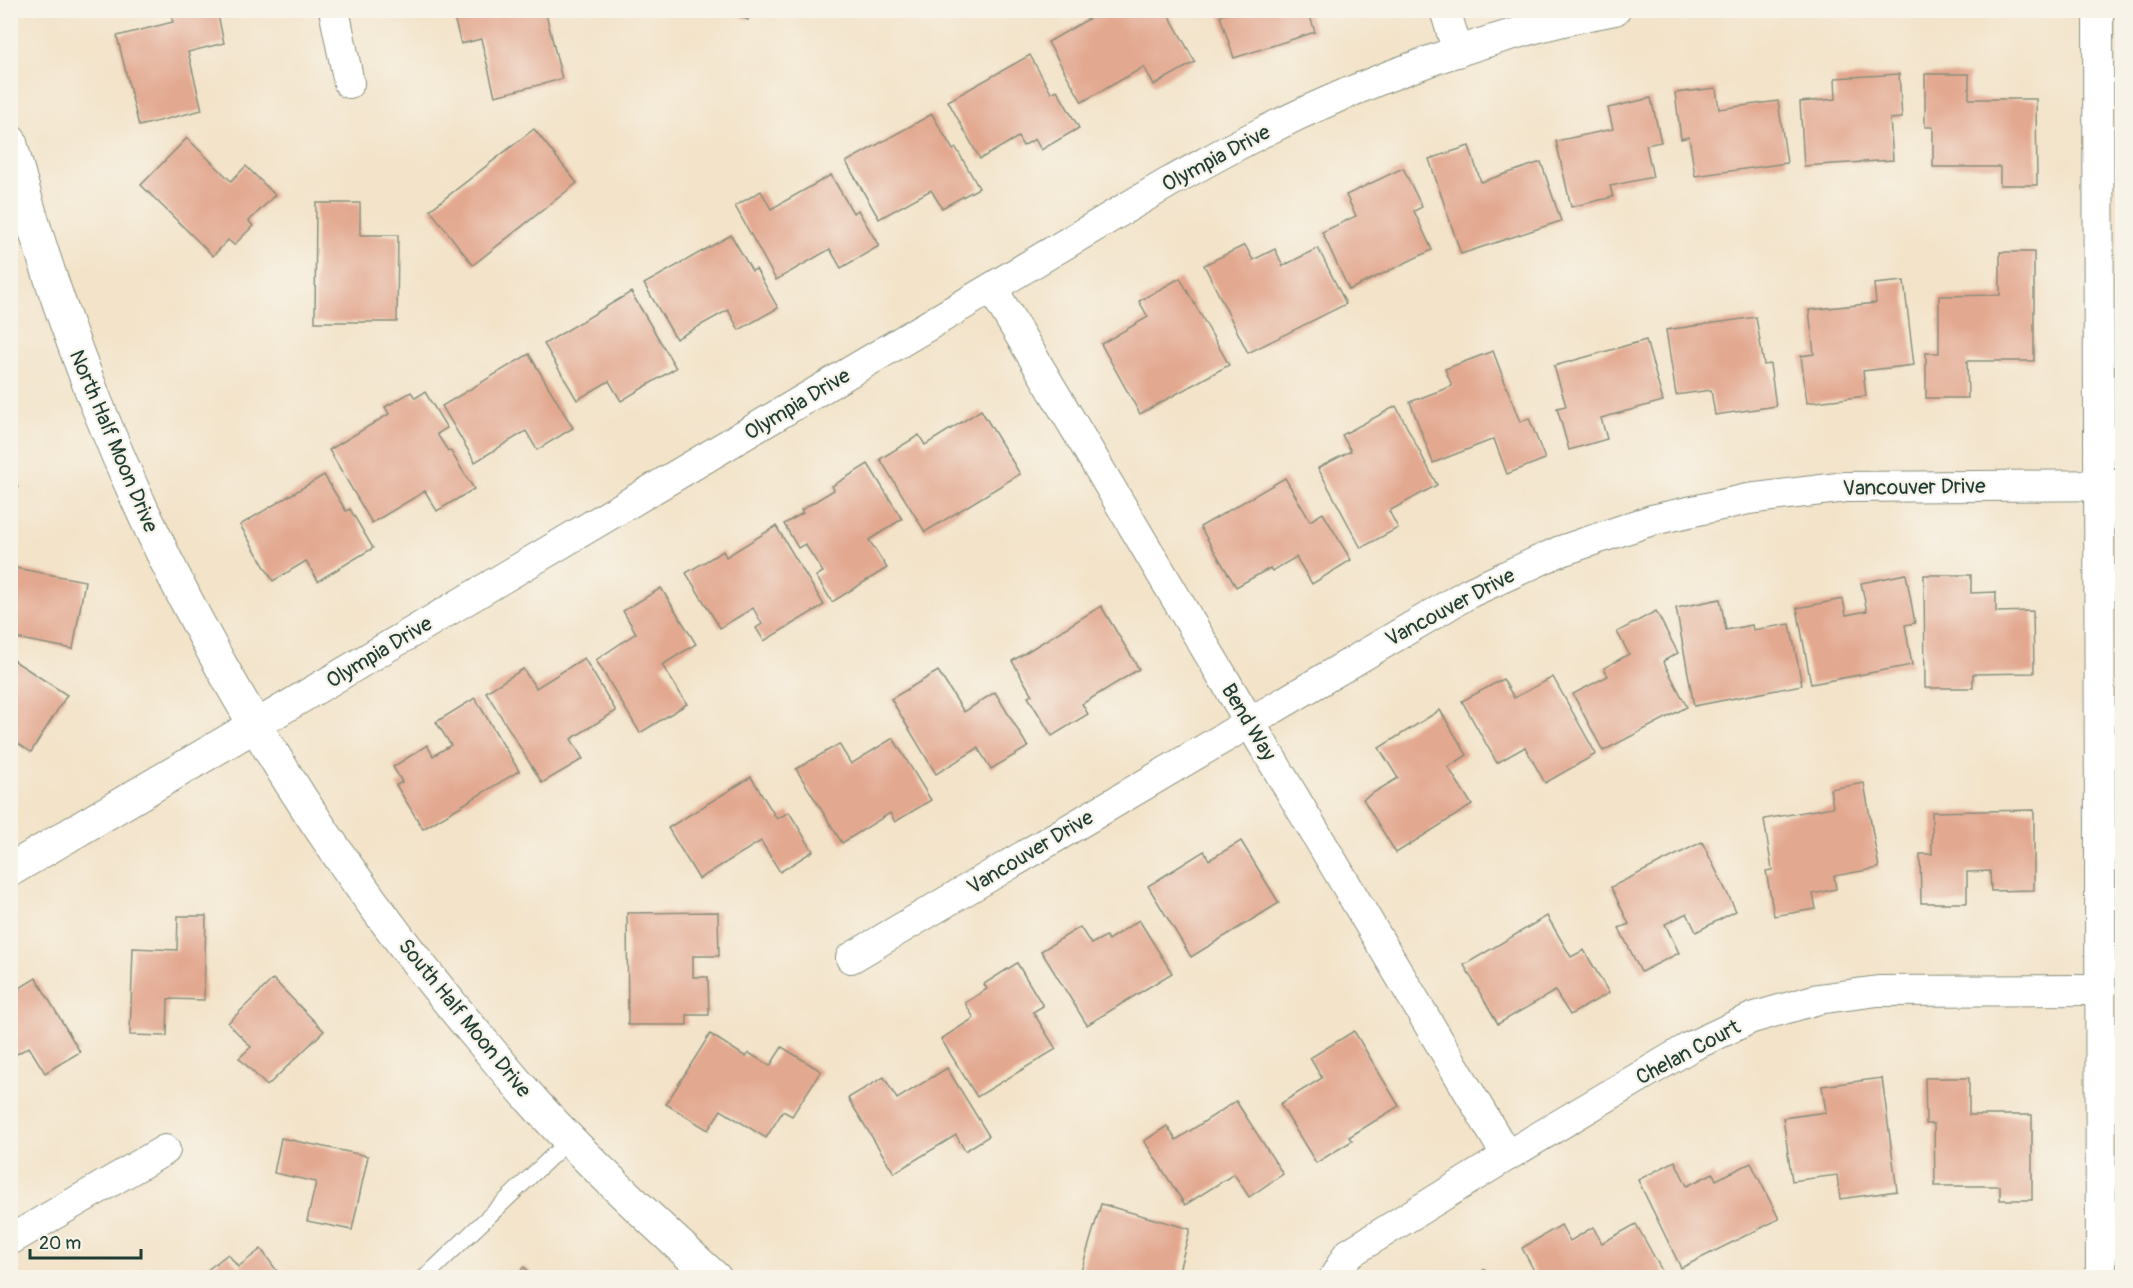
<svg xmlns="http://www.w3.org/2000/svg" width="2133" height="1288" font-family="Pangolin,sans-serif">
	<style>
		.building { fill: #e3a890 }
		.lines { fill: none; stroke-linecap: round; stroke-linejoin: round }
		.lane-casing { stroke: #89907e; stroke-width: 17 }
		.street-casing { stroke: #89907e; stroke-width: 32 }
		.secondary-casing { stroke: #89907e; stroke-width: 35 }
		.lane { stroke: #fff; stroke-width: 15 }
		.street { stroke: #fff; stroke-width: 30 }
		.secondary { stroke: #fff; stroke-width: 33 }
		.labels { text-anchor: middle; stroke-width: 4.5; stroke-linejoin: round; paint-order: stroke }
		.street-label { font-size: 21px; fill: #1f3d34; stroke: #f7f3e8 }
	</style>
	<rect width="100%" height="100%" fill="#f7f3e8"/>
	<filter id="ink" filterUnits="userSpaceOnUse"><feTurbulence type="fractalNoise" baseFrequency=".0167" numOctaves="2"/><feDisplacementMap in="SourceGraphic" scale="12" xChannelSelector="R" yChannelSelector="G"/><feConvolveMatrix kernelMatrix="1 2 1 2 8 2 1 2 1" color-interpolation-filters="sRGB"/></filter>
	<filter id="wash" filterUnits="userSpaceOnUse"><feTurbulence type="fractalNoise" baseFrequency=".008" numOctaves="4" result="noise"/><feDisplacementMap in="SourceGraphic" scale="24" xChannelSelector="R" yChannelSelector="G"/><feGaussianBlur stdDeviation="1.35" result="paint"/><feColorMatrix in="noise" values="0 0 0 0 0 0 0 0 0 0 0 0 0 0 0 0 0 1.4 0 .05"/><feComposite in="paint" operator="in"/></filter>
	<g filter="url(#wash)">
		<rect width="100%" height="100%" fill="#f3e3c9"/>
		<g id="blocks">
			<g class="building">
				<polygon points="178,10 217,10 224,43 188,52 202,110 139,126 117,36 173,22 170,12"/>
				<polygon points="452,10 545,10 562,79 495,96 481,39 461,44"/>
				<polygon points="725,10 752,10 748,20"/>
				<polygon points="1104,10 1166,10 1195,62 1154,85 1144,67 1082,102 1048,42"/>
				<polygon points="1235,10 1308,10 1315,32 1234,58 1220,16"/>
				<polygon points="1030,55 1051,93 1057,90 1079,128 1041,150 1035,139 1023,146 1018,137 980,159 948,101"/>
				<polygon points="1899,74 1902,118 1890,119 1893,160 1804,166 1800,102 1836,99 1835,78"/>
				<polygon points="1925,74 1969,74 1969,99 2036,99 2037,185 2000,185 2000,167 1933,167 1933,127 1925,127"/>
				<polygon points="1716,88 1719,109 1778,101 1787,163 1695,176 1689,137 1681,139 1675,93"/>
				<polygon points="1651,98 1661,142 1646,145 1653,177 1610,186 1613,197 1571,207 1556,141 1613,129 1608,108"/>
				<polygon points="932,114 953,150 956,148 979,188 942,208 931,190 879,219 846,162"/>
				<polygon points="534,129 577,183 473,265 430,210"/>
				<polygon points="187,138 231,181 246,166 275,195 249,221 253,226 234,245 228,240 213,256 141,185"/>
				<polygon points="1469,146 1481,182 1541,162 1561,221 1461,254 1429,159"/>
				<polygon points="1403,168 1422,207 1414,211 1432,250 1349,290 1322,232 1356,216 1346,195"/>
				<polygon points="831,175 853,213 858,210 879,246 841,268 830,249 776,280 735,206 761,191 771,209"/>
				<polygon points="316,203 360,203 360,235 398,235 397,322 315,322"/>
				<polygon points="731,235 752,271 756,269 778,308 739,330 728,310 676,339 644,284"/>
				<polygon points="1245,245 1253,260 1275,249 1283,266 1318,248 1346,304 1248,353 1204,265"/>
				<polygon points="2000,252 2034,252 2034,361 1967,361 1968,398 1926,398 1926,353 1939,353 1939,296 2000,295"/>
				<polygon points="1180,278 1229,365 1140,414 1101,344 1148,317 1139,301"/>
				<polygon points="1904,281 1914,365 1863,371 1866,396 1807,403 1801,356 1814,354 1809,310 1876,303 1874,284"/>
				<polygon points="631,292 676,368 621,401 609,381 577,400 544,344"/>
				<polygon points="1756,317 1764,365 1770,364 1776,406 1715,415 1711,390 1676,395 1666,330"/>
				<polygon points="1646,340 1663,401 1601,418 1607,439 1569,450 1557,408 1566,406 1554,366"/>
				<polygon points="1493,351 1520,422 1529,418 1545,459 1507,474 1494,439 1433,463 1410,402 1452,386 1445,369"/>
				<polygon points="529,354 573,428 537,450 526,431 475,462 442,406"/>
				<polygon points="411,392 415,398 425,392 447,428 437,434 448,451 450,450 474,489 437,511 425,491 372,523 329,450 389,414 385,407"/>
				<polygon points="1396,406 1437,485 1389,511 1398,528 1361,548 1318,468 1351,451 1342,435"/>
				<polygon points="981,410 1020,474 925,532 880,459 919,435 925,445"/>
				<polygon points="868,464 902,519 869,540 887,568 832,602 816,576 823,572 805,544 798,548 784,524 803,513 801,510 834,490 832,486"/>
				<polygon points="11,470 18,488 11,491"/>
				<polygon points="324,475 346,511 350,509 373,548 318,581 306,561 273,581 240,525"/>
				<polygon points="1285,478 1310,521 1323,513 1351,560 1312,584 1296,557 1272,571 1270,568 1236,587 1200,527"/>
				<polygon points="776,526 824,605 764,641 756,628 762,624 753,608 720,628 686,573 723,551 726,557"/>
				<polygon points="10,567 85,581 73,649 10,637"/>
				<polygon points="1906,574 1915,623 1905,625 1912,665 1811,684 1797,608 1843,599 1846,615 1867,611 1861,583"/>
				<polygon points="1924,575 1971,575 1971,593 1996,592 1996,612 2033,611 2034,673 1973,674 1973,688 1925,688"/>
				<polygon points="661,588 696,644 662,665 687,704 640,733 596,660 636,633 623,611"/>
				<polygon points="1720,599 1726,630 1752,625 1753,630 1790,624 1802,685 1694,706 1676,608"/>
				<polygon points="1101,606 1139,669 1082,704 1088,714 1052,736 1028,697 1032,695 1012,661"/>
				<polygon points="1656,611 1678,653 1663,661 1687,707 1603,751 1573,694 1608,676 1604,668 1629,654 1617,632"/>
				<polygon points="10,658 67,695 31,752 10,738"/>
				<polygon points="584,658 616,711 571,739 583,759 542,783 486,692 523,669 536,688"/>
				<polygon points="938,671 964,712 995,692 1028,747 991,769 978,748 936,774 891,699"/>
				<polygon points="1553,677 1596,754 1545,783 1525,747 1497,763 1462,701 1503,679 1514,698"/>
				<polygon points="475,698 519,771 423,829 396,785 402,782 393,767 427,745 433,756 451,745 436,722"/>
				<polygon points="1440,710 1467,755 1448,767 1472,805 1396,853 1363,799 1398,778 1379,748"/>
				<polygon points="893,738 931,800 895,822 890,813 842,843 796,769 839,744 851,764"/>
				<polygon points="751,777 777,819 789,812 813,851 780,872 761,841 699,879 668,828"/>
				<polygon points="1864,783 1879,868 1834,876 1836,889 1813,894 1816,909 1774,916 1766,871 1772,870 1764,819 1833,807 1830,789"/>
				<polygon points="2034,810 2034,890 1991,891 1990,871 1967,872 1967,903 1921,903 1920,854 1932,854 1932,812"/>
				<polygon points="1241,841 1279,903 1191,957 1148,886 1204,851 1209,860"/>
				<polygon points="1702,842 1736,911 1696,932 1687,913 1665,924 1679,953 1641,972 1619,928 1629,924 1611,887"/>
				<polygon points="718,912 719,956 693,956 693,977 708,977 709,1015 687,1015 687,1025 628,1025 627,913"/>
				<polygon points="178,916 206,916 204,1000 168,999 167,1036 130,1035 133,948 177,950"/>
				<polygon points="1547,916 1571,957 1584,950 1609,993 1570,1015 1555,991 1498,1024 1464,965"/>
				<polygon points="1139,920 1172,973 1087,1025 1041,951 1080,927 1091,944 1106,936 1108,940"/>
				<polygon points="1017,963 1043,1006 1033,1012 1056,1049 977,1097 941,1039 974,1018 965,1003 987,989 984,984"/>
				<polygon points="36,978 80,1052 45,1073 29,1047 10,1058 10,994"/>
				<polygon points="273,979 324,1031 267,1086 239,1058 251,1047 228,1023"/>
				<polygon points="1354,1031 1399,1106 1349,1137 1352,1141 1316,1163 1280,1104 1322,1078 1310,1058"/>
				<polygon points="710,1034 746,1057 749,1053 770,1066 782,1047 821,1071 792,1116 783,1111 766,1138 721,1110 708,1130 666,1104"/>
				<polygon points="947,1068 989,1136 965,1151 956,1135 894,1173 848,1098 884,1077 897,1099"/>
				<polygon points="1882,1078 1897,1191 1840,1199 1837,1175 1792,1181 1783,1118 1826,1112 1822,1086"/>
				<polygon points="1925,1078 1969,1078 1969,1115 2032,1115 2032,1200 2000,1200 2000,1186 1935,1186 1934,1124 1926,1124"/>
				<polygon points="1236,1101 1283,1174 1249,1197 1234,1174 1185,1205 1144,1141 1167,1126 1176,1140"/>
				<polygon points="281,1138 368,1156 352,1230 307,1221 316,1182 274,1173"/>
				<polygon points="1675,1161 1687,1186 1713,1173 1716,1180 1751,1163 1779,1219 1681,1268 1638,1180"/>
				<polygon points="1101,1204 1190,1229 1177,1278 1079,1278"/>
				<polygon points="1636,1224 1666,1278 1538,1278 1522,1248 1561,1225 1570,1241 1593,1227 1602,1243"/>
				<polygon points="261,1249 282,1278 197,1278 228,1254 238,1267"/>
				<polygon points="524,1267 535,1278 514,1278"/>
				<polygon points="1485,1269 1490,1278 1471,1278"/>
				<polygon points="141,1270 146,1278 129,1278"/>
			</g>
		</g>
	</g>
	<g filter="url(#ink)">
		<use href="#blocks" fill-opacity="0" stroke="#89907e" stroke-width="1.5"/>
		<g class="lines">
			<g class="lane-casing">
				<polyline id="lane" points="424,1278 570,1139"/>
			</g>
			<g class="street-casing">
				<g id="street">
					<polyline points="334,10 349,83"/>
					<polyline points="1445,10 1458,52"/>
					<polyline points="2098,10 2101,1278"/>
					<polyline points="992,288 1507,1156"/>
					<path d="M254,726L1168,183C1198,167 1227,150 1257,135C1365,80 1496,32 1615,10"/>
					<polyline points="851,958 1469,593 1558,552 1652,520 1748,499 1846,487 2122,485"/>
					<polyline points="10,1240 165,1150"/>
					<polyline points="1334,1278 1348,1254 1507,1156 1690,1047 1752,1018 1818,999 1878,991 2101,990"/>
				</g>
			</g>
			<g class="secondary-casing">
				<g id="secondary">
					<path d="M10,141C32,229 62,315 95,400C189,636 320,852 485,1045C502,1066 520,1087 538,1107C594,1167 654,1223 715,1278"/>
					<polyline points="10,870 254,726"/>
				</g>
			</g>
			<use href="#lane" class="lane"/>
			<use href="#street" class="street"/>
			<use href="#secondary" class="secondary"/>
		</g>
	</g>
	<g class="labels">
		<g class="street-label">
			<text transform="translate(1216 158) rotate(-28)" y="7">Olympia Drive</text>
			<text transform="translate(797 404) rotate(-31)" y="7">Olympia Drive</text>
			<text transform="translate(114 441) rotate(67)" y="7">North Half Moon Drive</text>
			<text transform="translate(1914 487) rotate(-1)" y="7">Vancouver Drive</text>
			<text transform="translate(1450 607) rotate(-28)" y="7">Vancouver Drive</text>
			<text transform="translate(379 652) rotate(-31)" y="7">Olympia Drive</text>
			<text transform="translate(1249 722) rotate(59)" y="7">Bend Way</text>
			<text transform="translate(1030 852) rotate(-31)" y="7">Vancouver Drive</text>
			<text transform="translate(465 1018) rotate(51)" y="7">South Half Moon Drive</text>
			<text transform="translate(1688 1052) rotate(-28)" y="7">Chelan Court</text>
		</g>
	</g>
	<rect width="2133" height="1288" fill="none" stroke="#f7f3e8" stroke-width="36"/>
	<path d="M30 1249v9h111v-9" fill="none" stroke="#1f3d34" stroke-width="3"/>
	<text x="39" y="1249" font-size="18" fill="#1f3d34" stroke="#f7f3e8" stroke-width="4.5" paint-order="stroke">20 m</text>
</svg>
